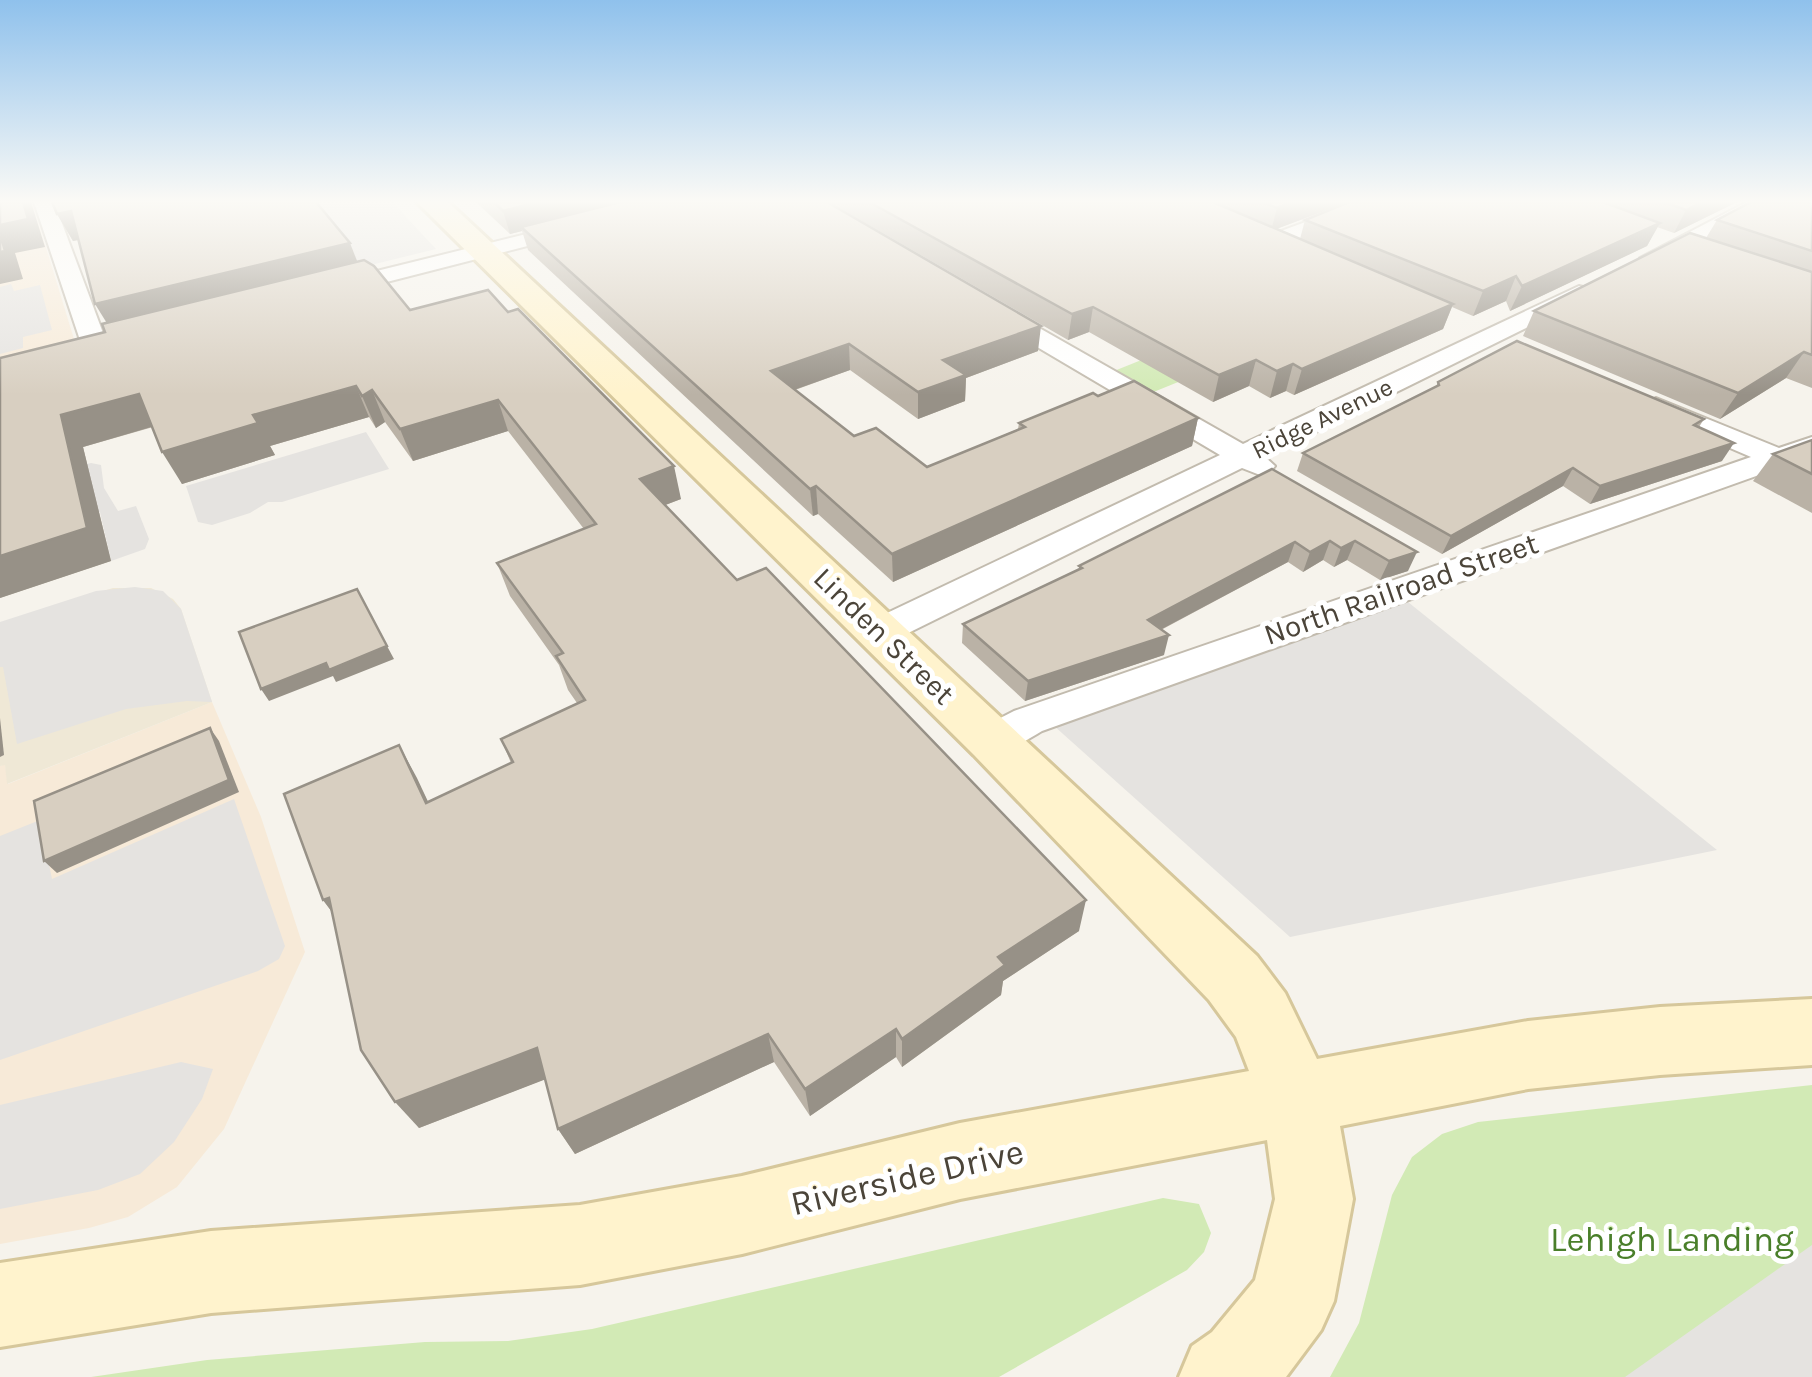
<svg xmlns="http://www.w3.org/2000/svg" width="1812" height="1377" font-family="Karla,sans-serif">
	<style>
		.commercial { fill: #f7ead8 }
		.education { fill: #efe8d6 }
		.green { fill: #d2eab5 }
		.parking { fill: #e5e3e0 }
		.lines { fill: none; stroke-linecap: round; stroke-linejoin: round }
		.street-casing { stroke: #c2bbae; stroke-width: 4 }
		.secondary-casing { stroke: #d6c79b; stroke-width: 6 }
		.street { fill: #fff; fill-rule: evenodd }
		.secondary { fill: #fff3cd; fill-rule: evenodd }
		.wall { fill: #bab2a6 }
		.shaded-wall { fill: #979187 }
		.building { fill: #d8cfc1; stroke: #979187; stroke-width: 2.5 }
		.labels { text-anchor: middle; stroke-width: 10; stroke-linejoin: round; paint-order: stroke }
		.far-street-label { font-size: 25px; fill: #4b4439; stroke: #fff }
		.street-label { font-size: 30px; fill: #4b4439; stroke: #fff }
		.near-street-label { font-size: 35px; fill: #4b4439; stroke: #fff }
		.near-park-label { font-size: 35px; fill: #4a7f2a; stroke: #fff }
	</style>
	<rect width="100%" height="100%" fill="#f6f3ec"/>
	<g class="commercial">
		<polygon points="0,202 32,202 74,339 67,345 0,364"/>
		<polygon points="212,702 261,817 305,952 224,1129 177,1187 128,1217 89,1228 0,1244 0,766 5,764 8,784"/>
	</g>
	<polygon class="education" points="113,588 151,588 173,599 181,609 212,702 7,784 5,765 0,766 0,623"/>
	<g class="green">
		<polygon points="1226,326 1265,347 1151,393 1114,371"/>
		<polygon points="1812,1085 1812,1377 1330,1377 1359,1323 1392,1195 1412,1157 1442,1134 1478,1122"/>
		<polygon points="1163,1198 1199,1204 1211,1233 1204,1252 1187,1270 999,1377 91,1377 207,1360 425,1342 508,1341 592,1329"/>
	</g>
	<g class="parking">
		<polygon points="305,202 392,202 436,249 265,291"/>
		<polygon points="11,284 14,291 40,285 52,330 23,337 23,348 0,354 0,287"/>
		<polygon points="366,432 389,469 282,502 268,502 250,513 212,525 198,522 186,486"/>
		<polygon points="91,463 101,465 104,488 118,511 136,506 149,539 145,549 111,561 100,512 36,531 83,465"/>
		<polygon points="135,587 163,591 181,609 212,702 187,701 126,709 17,744 3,667 0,667 0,622 96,591"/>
		<polygon points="1403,598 1717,850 1290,937 1053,725"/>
		<polygon points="234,799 285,946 279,959 258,971 0,1060 0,836 40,820 52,879"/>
		<polygon points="181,1062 213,1069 202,1099 174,1142 140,1174 98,1190 0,1209 0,1105"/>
		<polygon points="1812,1245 1812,1377 1625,1377"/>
	</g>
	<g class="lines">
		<g class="street-casing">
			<g id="street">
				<polygon points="34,202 54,202 109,349 105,354 87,354 83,349"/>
				<polygon points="1360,202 1390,202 1278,248 1262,248 1259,243 1262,238"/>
				<polygon points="1747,202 1774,202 1659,263 1643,263 1640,258"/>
				<polygon points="575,222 582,224 585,228 582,232 332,296 320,289 324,284"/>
				<polygon points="1579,286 1587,288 1591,293 1587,298 1265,457 1275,466 1270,472 1260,475 1242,468 892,641 879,644 866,641 861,632 866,623 1220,455 988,318 984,313 988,308 1004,308 1243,444"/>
				<path d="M1656,398L1779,448L1812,437V456L1042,731C1021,743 1003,758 979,751L973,740L979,729L1014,711L1751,457L1646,412L1642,406Z"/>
			</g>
		</g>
		<g class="secondary-casing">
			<polygon id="secondary" points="417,202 448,202 1257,956 1285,993 1317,1059 1528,1021 1660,1007 1812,999 1812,1065 1660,1075 1528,1089 1340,1126 1353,1199 1334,1301 1321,1330 1286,1377 1179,1377 1192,1346 1212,1332 1255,1280 1275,1199 1267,1140 960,1199 742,1254 580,1285 211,1313 0,1347 0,1263 211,1231 580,1205 742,1176 960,1123 1249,1071 1236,1037 1209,1000 974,755"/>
		</g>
		<use href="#street" class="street"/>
		<use href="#secondary" class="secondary"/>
	</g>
	<g class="wall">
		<polygon points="476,202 827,202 1038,351 966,378 965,401 918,419 850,370 795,390 854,436 927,467 1018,429 1019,423 1098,396 1198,418 1192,446 893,582 818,514 813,516 528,250 522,231 510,234"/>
		<polygon points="829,202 1348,202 1276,229 1300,239 1305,220 1349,202 1737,202 1674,233 1657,227 1647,246 1510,311 1506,301 1473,316 1452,307 1443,329 1294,395 1286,391 1270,398 1249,386 1213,402 1089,332 1068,340"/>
		<polygon points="1812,202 1812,388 1786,378 1720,419 1523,336 1534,311 1706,238 1717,220"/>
		<polygon points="57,214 357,262 410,310 681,499 665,505 1079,931 1003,981 1001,995 902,1067 896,1057 810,1116 774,1062 575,1154 558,1129 545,1079 419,1128 332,912 323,900 399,745 428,802 511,763 501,739 577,703 568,690 559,665 510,596 497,563 584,529 508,431 413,461 385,422 376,428 369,417 270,446 275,455 182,484 153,427 83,447 111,561 0,598 107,323 79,240 73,241"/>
		<polygon points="1438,382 1704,419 1699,427 1722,461 1590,504 1563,486 1442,554 1297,471 1303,453 1436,387"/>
		<polygon points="1812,440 1812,513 1753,481 1773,454"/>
		<polygon points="1272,469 1408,571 1380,580 1347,560 1334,567 1323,560 1303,572 1288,562 1161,630 1164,655 1025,701 962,643 963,624 1079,570 1079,566"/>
	</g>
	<g class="shaded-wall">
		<polygon points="23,202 31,202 45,247 15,253 23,279 0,284 0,225"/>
		<polygon points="537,202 635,202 521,227 522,231 510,234 503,211"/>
		<polygon points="1292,202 1348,202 1271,231 1277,208"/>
		<polygon points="1702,202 1737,202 1674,233 1686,210"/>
		<polygon points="71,211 86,238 73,241 57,214"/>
		<polygon points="1660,223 1647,246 1510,311 1522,286"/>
		<polygon points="350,243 361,271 113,333 95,304"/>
		<polygon points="1516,276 1506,301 1473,316 1483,291"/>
		<polygon points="1453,304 1443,329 1294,395 1302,369"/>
		<polygon points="1093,307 1089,332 1068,340 1072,314"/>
		<polygon points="1041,326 1038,351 966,378 965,401 918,419 918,392 943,360"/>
		<polygon points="849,344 850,370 774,397 771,371"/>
		<polygon points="1804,352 1786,378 1720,419 1738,393"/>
		<polygon points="1256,360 1249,386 1213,402 1219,375"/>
		<polygon points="1293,364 1286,391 1270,398 1277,371"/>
		<polygon points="356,386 369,417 270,446 275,455 182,484 162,452 253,415"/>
		<polygon points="372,390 385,422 376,428 362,396"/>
		<polygon points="139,394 158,425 83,447 111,561 0,598 0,556 61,415"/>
		<polygon points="498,400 508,431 413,461 400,429"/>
		<polygon points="1198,418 1192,446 893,582 892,554"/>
		<polygon points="1734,443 1722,461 1590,504 1600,486"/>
		<polygon points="674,466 681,499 647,512 640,479"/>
		<polygon points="1573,468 1563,486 1442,554 1451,536"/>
		<polygon points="816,486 818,514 813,516 810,489"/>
		<polygon points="1330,541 1323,560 1303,572 1310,552"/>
		<polygon points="1355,541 1347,560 1334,567 1341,548"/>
		<polygon points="1295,542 1288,562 1143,639 1148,620"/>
		<polygon points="1417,552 1408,571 1380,580 1389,561"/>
		<polygon points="1169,635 1164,655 1025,701 1028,681"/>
		<polygon points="387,646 394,659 336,682 333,676 269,701 261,689 326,663"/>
		<polygon points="0,718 4,755 0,757"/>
		<polygon points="210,728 219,741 239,792 57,873 44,861"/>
		<polygon points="399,745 417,778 444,836 426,803"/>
		<polygon points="329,898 347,932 323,900"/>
		<polygon points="1086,900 1079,931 1003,981 1001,995 902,1067 902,1039 998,957"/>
		<polygon points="896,1029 896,1057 810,1116 805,1089"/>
		<polygon points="768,1034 774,1062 575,1154 558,1129"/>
		<polygon points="537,1048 554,1076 419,1128 395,1102"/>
	</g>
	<g class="building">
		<polygon points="0,202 23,202 28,219 0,225"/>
		<polygon points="52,202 316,202 350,243 95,304 71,211 57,214"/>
		<polygon points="494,202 537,202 503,211"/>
		<polygon points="620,202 827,202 1041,326 943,360 966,375 918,392 849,344 771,371 854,436 876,428 927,467 1025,427 1019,423 1093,393 1098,396 1134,381 1198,418 892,554 816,486 810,489 521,227"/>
		<polygon points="869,202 1213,202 1453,304 1302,369 1293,364 1277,371 1256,360 1219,375 1093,307 1072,314"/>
		<polygon points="1263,202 1292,202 1277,208"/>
		<polygon points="1349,202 1603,202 1660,223 1522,286 1516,276 1483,291 1305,220"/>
		<polygon points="1664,202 1702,202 1686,210"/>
		<polygon points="1751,202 1812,202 1812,251 1717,220"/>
		<polygon points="1690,233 1812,272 1812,355 1804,352 1738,393 1534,311"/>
		<polygon points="0,234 5,251 0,252"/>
		<polygon points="364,260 374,266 410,310 488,290 508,312 518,309 674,466 640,479 737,580 766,568 1086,900 998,957 1005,965 902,1039 896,1029 805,1089 768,1034 558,1129 537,1048 395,1102 361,1050 329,898 323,900 284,794 399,745 426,803 513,762 501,739 585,700 556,656 563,653 497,563 596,524 498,400 400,429 372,390 362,396 356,386 253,415 258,423 162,452 139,394 61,415 87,528 0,556 0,358 105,332 102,324"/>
		<polygon points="1517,341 1704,419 1694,425 1734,443 1600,486 1573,468 1451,536 1303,453 1439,385 1438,382"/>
		<polygon points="1812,440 1812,474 1773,454"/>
		<polygon points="1272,469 1417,552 1389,561 1355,541 1341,548 1330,541 1310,552 1295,542 1148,620 1169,635 1028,681 963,624 1082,568 1079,566"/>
		<polygon points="357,589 387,646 329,670 326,663 261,689 239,632"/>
		<polygon points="210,728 229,780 44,861 34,801"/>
	</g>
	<linearGradient id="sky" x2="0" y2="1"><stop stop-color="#8fc1ec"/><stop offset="0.51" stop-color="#fbfaf6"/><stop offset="1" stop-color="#fbfaf6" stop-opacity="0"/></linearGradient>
	<rect width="1812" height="395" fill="url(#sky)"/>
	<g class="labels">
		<g class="far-street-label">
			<text transform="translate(1322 418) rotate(-26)" y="9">Ridge Avenue</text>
		</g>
		<g class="street-label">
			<text transform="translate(1401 589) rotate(-19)" y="10">North Railroad Street</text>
			<text transform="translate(884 636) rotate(44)" y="10">Linden Street</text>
		</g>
		<g class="near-street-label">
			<text transform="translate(907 1177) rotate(-13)" y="12">Riverside Drive</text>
		</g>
		<g class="near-park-label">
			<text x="1672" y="1251">Lehigh Landing</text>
		</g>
	</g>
</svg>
